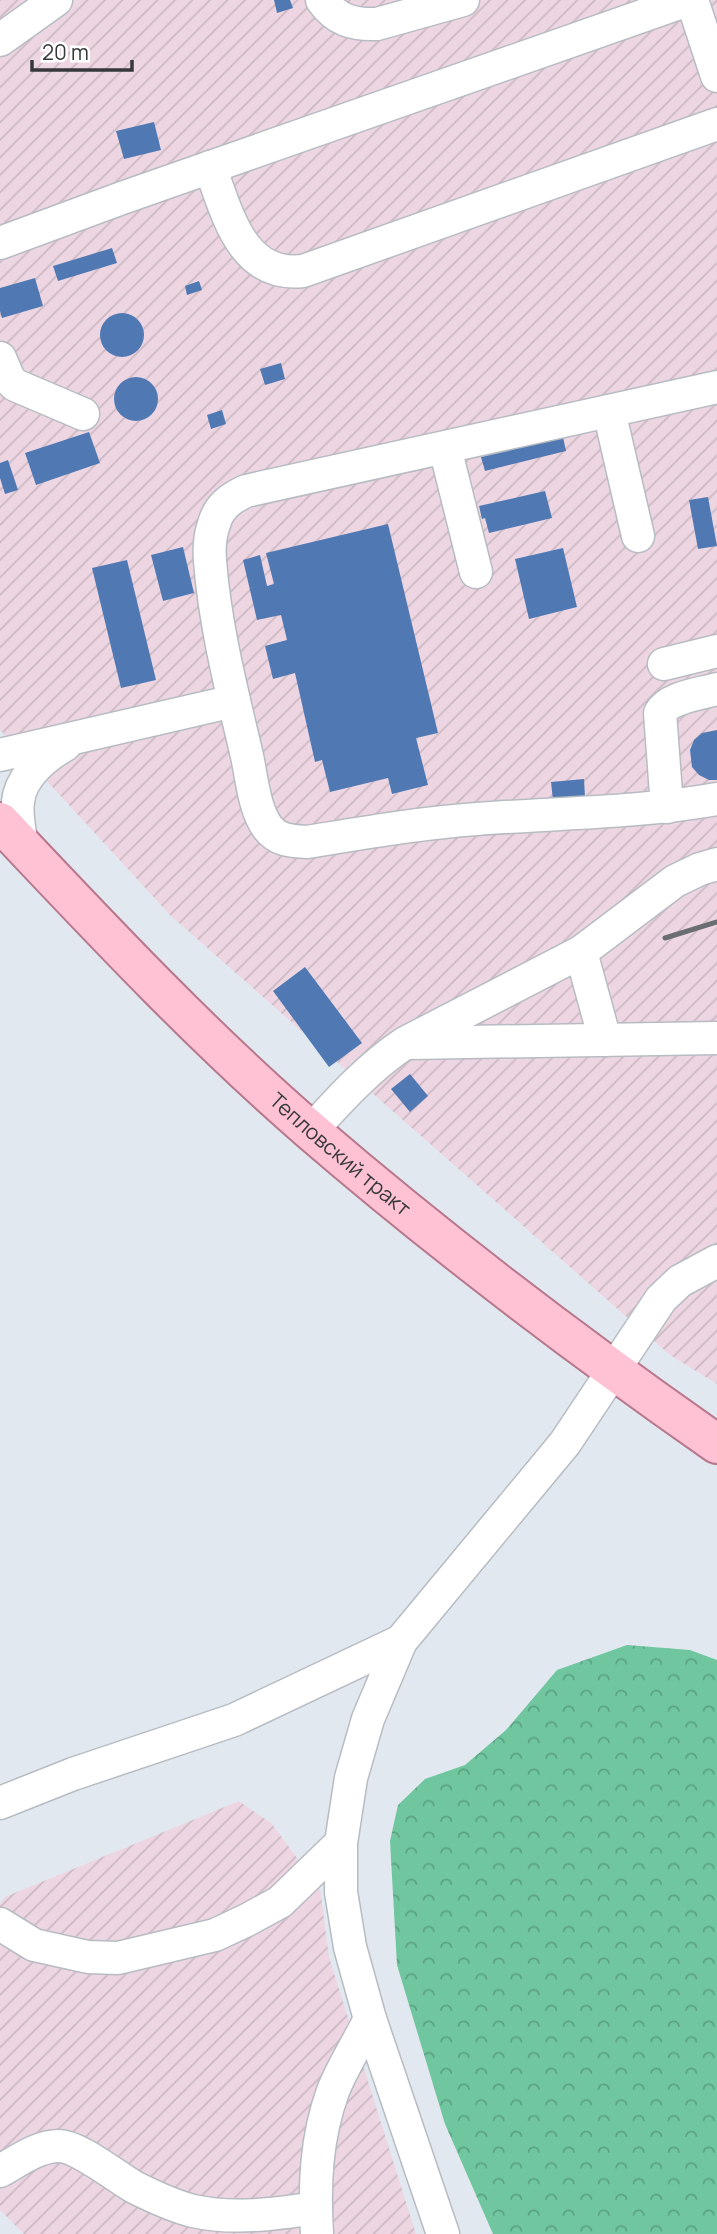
<svg xmlns="http://www.w3.org/2000/svg" width="717" height="2234" font-family="Manrope,sans-serif">
	<style>
		.industrial { fill: url(#industrial-furrows) }
		.forest { fill: url(#forest-crowns) }
		.building { fill: #5079b4 }
		.lines { fill: none; stroke-linecap: round; stroke-linejoin: round }
		.minor-casing { stroke: #b7bcc3; stroke-width: 35 }
		.major-casing { stroke: #b7778c; stroke-width: 42 }
		.minor { stroke: #fff; stroke-width: 32 }
		.major { stroke: #fec2d4; stroke-width: 38 }
		.rail { stroke: #6a6d71; stroke-width: 5 }
		.labels { text-anchor: middle; stroke-width: 7; stroke-linejoin: round; paint-order: stroke }
		.street-label { font-size: 21px; fill: #36383b; stroke: #fff }
	</style>
	<defs>
		<pattern id="industrial-furrows" width="10" height="10" patternUnits="userSpaceOnUse" patternTransform="scale(1.75)"><rect width="10" height="10" fill="#edd6e2"/><path d="M-1 1l2-2M0 10L10 0M9 11l2-2" fill="none" stroke="#ccb8c3"/></pattern>
		<pattern id="forest-crowns" width="20" height="18" patternUnits="userSpaceOnUse" patternTransform="scale(1.75)"><rect width="20" height="18" fill="#6fc69f"/><path d="M2 6a3 3 0 1 1 6 0M12 15a3 3 0 1 1 6 0" fill="none" stroke="#5ca283"/></pattern>
	</defs>
	<rect width="100%" height="100%" fill="#e2e8ef"/>
	<g class="industrial">
		<polygon points="0,0 717,0 717,1384 670,1355 171,916 0,730"/>
		<polygon points="239,1801 272,1824 320,1889 329,1957 416,2234 24,2234 0,2210 0,1904 5,1897"/>
	</g>
	<polygon class="forest" points="627,1645 690,1650 717,1660 717,2234 493,2234 445,2124 397,1965 390,1841 398,1805 425,1779 465,1765 506,1730 557,1670"/>
	<g class="building">
		<polygon points="274,0 290,0 293,8 277,13"/>
		<polygon points="154,122 161,150 124,159 116,131"/>
		<polygon points="112,248 117,263 58,281 53,266"/>
		<polygon points="35,278 43,306 2,318 0,311 0,288"/>
		<polygon points="199,281 202,290 187,295 185,286"/>
		<circle cx="122" cy="335" r="22"/>
		<polygon points="281,363 285,379 265,385 260,369"/>
		<circle cx="136" cy="399" r="22"/>
		<polygon points="222,410 226,424 211,429 207,415"/>
		<polygon points="89,432 100,463 36,485 25,453"/>
		<polygon points="563,437 566,451 485,471 481,457"/>
		<polygon points="8,460 18,490 5,494 0,478 0,463"/>
		<polygon points="545,491 552,518 489,533 485,518 482,519 479,506"/>
		<polygon points="708,497 717,546 698,549 689,500"/>
		<polygon points="388,524 438,733 416,738 428,785 392,794 388,778 330,792 322,760 315,762 295,673 273,679 265,646 287,640 281,615 257,620 243,560 260,555 267,586 274,584 266,553"/>
		<polygon points="183,547 194,593 163,601 151,555"/>
		<polygon points="563,548 577,607 529,619 515,559"/>
		<polygon points="127,560 156,680 121,688 92,568"/>
		<polygon points="717,730 717,780 709,780 699,775 692,767 690,750 694,740 702,733"/>
		<polygon points="584,779 585,797 553,800 551,782"/>
		<polygon points="305,967 362,1043 329,1067 273,991"/>
		<polygon points="410,1074 428,1096 410,1112 391,1089"/>
	</g>
	<g class="lines">
		<g class="minor-casing">
			<g id="minor">
				<path d="M322,0C336,20 353,25 377,24L463,0"/>
				<polyline points="692,0 717,76"/>
				<polyline points="0,40 56,0"/>
				<path d="M210,167C227,212 241,278 303,271L717,124"/>
				<polyline points="0,243 122,198 688,0"/>
				<polyline points="0,358 9,379 15,385 83,414"/>
				<path d="M717,387L246,491C231,498 219,506 214,524C210,535 209,549 210,561C215,626 232,692 247,756C252,779 254,809 268,828C278,841 292,841 307,842C363,833 420,823 477,819C557,813 638,813 717,799"/>
				<polyline points="609,411 638,536"/>
				<polyline points="445,448 476,572"/>
				<polyline points="664,664 717,651"/>
				<polyline points="0,755 234,701"/>
				<path d="M667,807L660,713C669,697 700,694 717,689"/>
				<path d="M22,846C20,831 16,816 18,802C20,777 45,756 65,745"/>
				<polyline points="581,952 605,1040"/>
				<polyline points="410,1043 717,1038"/>
				<path d="M311,1131C340,1099 369,1067 405,1043L581,952L675,881L700,869L717,864"/>
				<polyline points="0,1803 73,1774 234,1720 401,1641"/>
				<polyline points="0,1924 34,1945 88,1957 118,1958 215,1935 247,1920 280,1902 341,1843"/>
				<path d="M0,2171C18,2161 38,2146 59,2146C78,2146 115,2176 134,2187C152,2196 173,2206 193,2211C234,2220 275,2214 316,2208"/>
				<path d="M317,2234C314,2185 316,2138 333,2091C343,2066 358,2043 370,2019"/>
				<polyline points="443,2234 370,2019 350,1947 341,1892 341,1843 351,1778 368,1719 401,1641 565,1443 661,1299 680,1281 717,1261"/>
			</g>
		</g>
		<g class="major-casing">
			<g id="major">
				<path id="s1" d="M0,822C100,928 201,1036 311,1131C441,1243 577,1346 717,1444"/>
			</g>
		</g>
		<use href="#minor" class="minor"/>
		<use href="#major" class="major"/>
		<polyline class="rail" points="665,938 717,922"/>
	</g>
	<g class="labels">
		<g class="street-label">
			<text dy="7" stroke="none"><textPath href="#s1" startOffset="476">Тепловский тракт</textPath></text>
		</g>
	</g>
	<path d="M32 60v10h100v-10" fill="none" stroke="#36383b" stroke-width="3.5"/>
	<text x="42" y="60" font-size="21" fill="#36383b" stroke="#ffffff" stroke-width="5" paint-order="stroke">20 m</text>
</svg>
